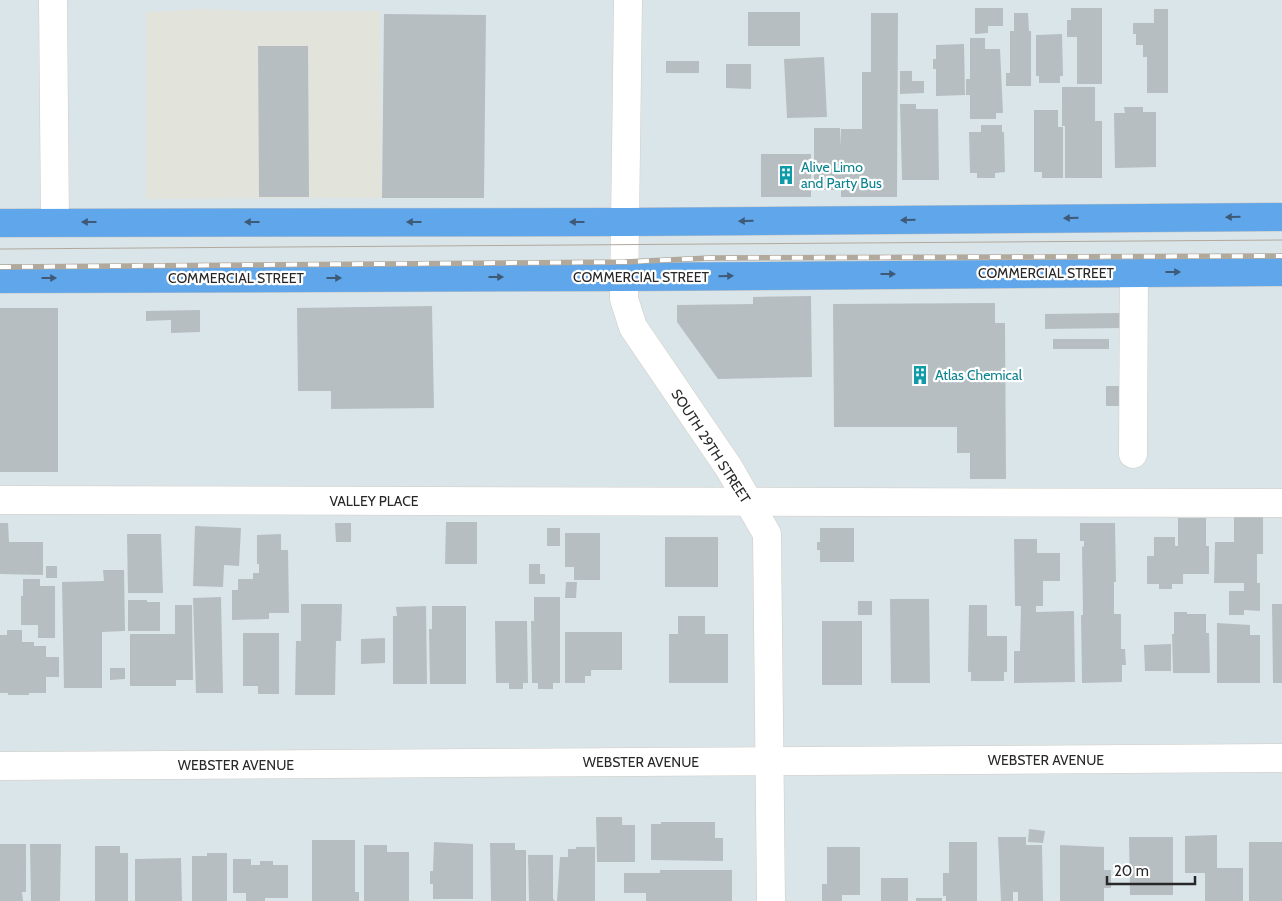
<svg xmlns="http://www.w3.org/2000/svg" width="1282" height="901" font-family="Cabin,sans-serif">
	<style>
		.industrial { fill: #e2e3db }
		.building { fill: #b7bec2 }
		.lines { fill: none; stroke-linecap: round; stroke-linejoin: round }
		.minor-casing { stroke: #d2cbc3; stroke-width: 29 }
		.major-casing { stroke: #c3c3c3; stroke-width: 29 }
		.minor { stroke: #fff; stroke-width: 28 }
		.major { stroke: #5fa6ea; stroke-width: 28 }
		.tram { stroke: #b2a99d; stroke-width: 1 }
		.rail-casing { stroke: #b2a99d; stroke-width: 5.5 }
		.rail { stroke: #fff; stroke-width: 4; stroke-dasharray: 11; stroke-linecap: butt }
		.oneway { fill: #3e5a76 }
		.labels { text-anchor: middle; stroke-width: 4.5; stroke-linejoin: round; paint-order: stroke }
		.culture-label { font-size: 14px; fill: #0d838f; stroke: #fff; text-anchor: start }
		.street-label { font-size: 14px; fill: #282828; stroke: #fff }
	</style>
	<rect width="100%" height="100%" fill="#dae5ea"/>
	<polygon class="industrial" points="206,9 247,11 380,11 382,198 146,199 146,12"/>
	<g class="building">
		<polygon points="975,8 1003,8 1003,26 988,26 988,33 975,34"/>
		<polygon points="1071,8 1102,8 1102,84 1077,84 1077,37 1067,37 1067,20 1071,20"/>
		<polygon points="1154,9 1168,9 1168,93 1147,93 1147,57 1143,57 1143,45 1136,45 1136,34 1133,34 1133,23 1154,23"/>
		<rect x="748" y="12" width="52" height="34"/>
		<polygon points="871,13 898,13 897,197 841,197 841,190 814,190 814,128 840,128 840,147 841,129 862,129 862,72 871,72"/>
		<polygon points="1014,13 1028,13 1029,31 1031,31 1031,86 1006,86 1006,73 1010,73 1010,31 1014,31"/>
		<polygon points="384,14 486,15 484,198 382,198"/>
		<polygon points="1062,34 1063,76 1060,76 1060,83 1039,83 1039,76 1036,76 1036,35"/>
		<polygon points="970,38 985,38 985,49 1000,49 1003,113 996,113 996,119 970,119 970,95 966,95 966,79 970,79"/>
		<polygon points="964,44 965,95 936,96 936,69 933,69 933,59 936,59 936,45"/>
		<polygon points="258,46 308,46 309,197 259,197"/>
		<polygon points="824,57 827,117 787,118 784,59"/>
		<rect x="666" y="61" width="33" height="12"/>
		<polygon points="726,64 751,64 751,89 726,88"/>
		<polygon points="900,71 912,71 912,81 924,81 924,93 900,94"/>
		<polygon points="1062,87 1095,87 1095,121 1102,121 1102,178 1065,178 1065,126 1062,126"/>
		<polygon points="900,104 916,104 916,109 938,109 939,180 902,180"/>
		<polygon points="1124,107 1143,107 1143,112 1156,112 1156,167 1115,168 1114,113 1125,113"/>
		<polygon points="1034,110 1058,110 1058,127 1063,127 1063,178 1042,178 1042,172 1034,172"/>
		<polygon points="981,125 1002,125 1002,132 1004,132 1005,172 995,173 995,178 977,178 977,173 970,173 969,132 981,132"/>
		<rect x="761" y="154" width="50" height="43"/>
		<polygon points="811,296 812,377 718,379 677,322 677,305 753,304 753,297"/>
		<polygon points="995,303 995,323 1005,323 1006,479 970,479 970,453 957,453 957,427 834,427 833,304"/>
		<polygon points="432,306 434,408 331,409 331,391 298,391 297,308"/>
		<rect x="0" y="308" width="58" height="164"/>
		<polygon points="200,310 200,332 171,333 171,320 146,321 146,311"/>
		<polygon points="1122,313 1123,328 1045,329 1045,314"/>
		<rect x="1053" y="339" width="56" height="10"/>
		<rect x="1106" y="386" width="18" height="20"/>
		<polygon points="1234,517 1263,517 1263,554 1257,554 1257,583 1260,583 1260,611 1244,610 1244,615 1229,615 1229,591 1244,591 1244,583 1214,583 1215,542 1234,542"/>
		<polygon points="1178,518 1206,518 1206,546 1209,546 1209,574 1183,574 1183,584 1172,584 1172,589 1159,589 1159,584 1147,584 1147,556 1154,556 1154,537 1175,537 1175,546 1178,546"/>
		<polygon points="446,522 477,522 477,564 445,564"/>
		<polygon points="0,523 8,523 9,542 43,542 43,575 0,574"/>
		<polygon points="335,523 351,523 351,542 336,542"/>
		<polygon points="1080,523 1115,523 1116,582 1114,582 1114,614 1121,614 1121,649 1125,649 1126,665 1122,665 1122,682 1082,683 1081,615 1083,615 1082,547 1084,546 1084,541 1080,541"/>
		<polygon points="195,526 241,528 239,566 224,565 223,587 193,586"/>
		<rect x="547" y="528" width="13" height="18"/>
		<polygon points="820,528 854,528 854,562 820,562 820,550 817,550 817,542 820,542"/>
		<polygon points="565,533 600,533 600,580 574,580 574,567 565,567"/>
		<polygon points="127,534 161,534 163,593 128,593"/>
		<polygon points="281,534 281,550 288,550 289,613 269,613 269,619 232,620 232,590 238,590 238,579 253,579 253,573 259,573 259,564 257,564 257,535"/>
		<rect x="665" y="537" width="53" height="50"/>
		<polygon points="1014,539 1037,539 1037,553 1060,553 1060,581 1043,581 1043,606 1036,606 1036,612 1074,611 1075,682 1014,683 1014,651 1020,651 1021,606 1015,606"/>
		<polygon points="529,564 540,564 540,574 545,574 545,584 529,584"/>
		<rect x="46" y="566" width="11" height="12"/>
		<polygon points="103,570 124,570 125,631 102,632 102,688 64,688 62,582 104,581"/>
		<polygon points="23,579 40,579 40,586 55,586 55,638 38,638 38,625 21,625 21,596 23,596"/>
		<polygon points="566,582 577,582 576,598 565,598"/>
		<polygon points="221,597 223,693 196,693 193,598"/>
		<polygon points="534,597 560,597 560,683 553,683 553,689 538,689 538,683 532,683 531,621 534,621"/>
		<polygon points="890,599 929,599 930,683 891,683"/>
		<polygon points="128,600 147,600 147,602 160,602 160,631 128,631"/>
		<rect x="858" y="601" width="14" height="14"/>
		<polygon points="301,604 342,604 341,641 336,641 335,695 295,695 296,641 301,641"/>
		<polygon points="1272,604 1282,604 1282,683 1273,683"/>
		<polygon points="175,605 192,605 193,680 176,680 176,686 130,686 130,634 175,634"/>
		<polygon points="969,605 987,605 987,636 1007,636 1007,672 1004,672 1004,681 971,681 971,672 968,672"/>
		<polygon points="426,606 427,684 393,684 393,616 397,616 396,607"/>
		<polygon points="432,606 466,606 466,684 430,684 429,629 432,629"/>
		<polygon points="1174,612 1187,612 1187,614 1206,614 1206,633 1209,633 1210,673 1173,673 1172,634 1174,634"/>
		<polygon points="678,616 705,616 705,634 728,634 728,683 669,683 669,634 678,634"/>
		<polygon points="495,621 527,621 528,683 523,683 523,689 509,689 509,683 496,683"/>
		<rect x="822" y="621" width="40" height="64"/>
		<polygon points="1217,623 1250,625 1250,635 1260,635 1260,683 1217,683"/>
		<polygon points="7,630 22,630 22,642 34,642 34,646 46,646 46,657 59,657 59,677 46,677 46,693 29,693 29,695 8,695 8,693 0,693 0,635 7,635"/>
		<polygon points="565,632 622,632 622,670 591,670 591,676 585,676 585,683 565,683"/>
		<polygon points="243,633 279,633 279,694 258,694 258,686 243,686"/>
		<polygon points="385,638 385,663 361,664 361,639"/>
		<polygon points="1171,644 1171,671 1145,671 1144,645"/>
		<polygon points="110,668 125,668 125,679 110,680"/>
		<polygon points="596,817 622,817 622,825 635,825 635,862 597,862"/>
		<polygon points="661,822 715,822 715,838 723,838 723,861 651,860 651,824 661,824"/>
		<polygon points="1029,829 1045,831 1043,843 1028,842"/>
		<polygon points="1217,835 1217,868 1243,868 1243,901 1205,901 1205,873 1185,873 1185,836"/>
		<polygon points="998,837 1026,837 1026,845 1042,845 1043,901 1018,901 1018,892 1013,892 1013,901 1001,901"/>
		<polygon points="1129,837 1173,837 1173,895 1130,895"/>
		<polygon points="312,840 355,840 355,892 359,892 359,901 312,901"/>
		<polygon points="434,842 473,844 473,899 433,899 433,884 430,884 430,871 433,871"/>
		<polygon points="949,842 977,842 977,901 946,901 946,896 943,896 943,873 949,873"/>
		<rect x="1249" y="842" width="33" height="59"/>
		<polygon points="490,843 515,843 515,850 526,850 526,901 491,901"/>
		<polygon points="0,844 26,844 26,892 22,892 23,901 0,901"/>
		<polygon points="30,844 61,844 60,901 31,901"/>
		<polygon points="364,845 387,845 387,852 409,852 409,901 364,901"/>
		<polygon points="1060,845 1104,847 1104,870 1111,870 1111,888 1104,888 1104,901 1060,901"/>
		<polygon points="95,846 120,846 120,853 128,853 128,901 95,901"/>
		<polygon points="576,847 595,847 595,901 557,901 560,857 568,857 568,849 576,849"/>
		<polygon points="827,847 860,847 860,895 842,895 842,901 822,901 822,884 827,884"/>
		<polygon points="207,853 227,853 227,901 192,901 192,856 207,856"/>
		<polygon points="528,855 553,855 553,899 555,901 529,901"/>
		<polygon points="181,858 182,901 135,901 135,859"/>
		<polygon points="233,859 251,859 251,865 260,865 260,861 273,861 273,865 288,865 288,898 265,898 265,901 246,901 246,893 233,893"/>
		<polygon points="660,870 732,870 732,901 646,901 646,893 624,893 624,873 660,873"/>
		<rect x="881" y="878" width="27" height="23"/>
		<rect x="916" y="898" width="26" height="3"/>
	</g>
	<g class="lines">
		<g class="minor-casing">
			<g id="minor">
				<polyline points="53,0 55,222"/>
				<polyline points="628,0 624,299 633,327 729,468 767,534 771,901"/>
				<polyline points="1133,454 1134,273"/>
				<polyline points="0,500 1282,503"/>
				<polyline points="0,766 1282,758"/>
			</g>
		</g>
		<g class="major-casing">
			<g id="major">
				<polyline points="0,223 626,222 1282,217"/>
				<polyline points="0,279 625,277 1282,272"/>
			</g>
		</g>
		<use href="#minor" class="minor"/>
		<use href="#major" class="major"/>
		<polyline class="tram" points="0,249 1282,240"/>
		<g class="rail-casing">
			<polyline id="rail" points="0,267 625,262 710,258 1282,256"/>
		</g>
		<use href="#rail" class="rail"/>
	</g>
	<defs><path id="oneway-solid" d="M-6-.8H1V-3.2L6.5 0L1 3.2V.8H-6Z" transform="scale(1.25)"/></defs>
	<g class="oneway">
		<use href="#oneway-solid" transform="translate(1233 217) rotate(179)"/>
		<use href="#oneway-solid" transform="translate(1071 218) rotate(179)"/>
		<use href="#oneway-solid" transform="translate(908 220) rotate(179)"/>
		<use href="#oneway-solid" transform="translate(746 221) rotate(179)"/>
		<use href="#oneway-solid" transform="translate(89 222) rotate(180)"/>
		<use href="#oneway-solid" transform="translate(252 222) rotate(180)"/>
		<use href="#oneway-solid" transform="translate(414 222) rotate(180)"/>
		<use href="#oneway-solid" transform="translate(577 222) rotate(180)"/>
		<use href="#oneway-solid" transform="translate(1173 272)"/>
		<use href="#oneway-solid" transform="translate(888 274)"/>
		<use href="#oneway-solid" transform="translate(726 276) rotate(-1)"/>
		<use href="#oneway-solid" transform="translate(496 277)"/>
		<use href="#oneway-solid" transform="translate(49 278)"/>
		<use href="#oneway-solid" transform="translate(334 278)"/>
	</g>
	<defs>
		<g id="building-bare" transform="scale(1.5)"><path d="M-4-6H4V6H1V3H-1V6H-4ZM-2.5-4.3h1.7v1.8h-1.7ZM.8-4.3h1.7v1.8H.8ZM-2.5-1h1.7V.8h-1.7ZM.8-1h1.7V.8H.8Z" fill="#0f9aa8" stroke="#fff" stroke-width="2.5" paint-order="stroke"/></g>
	</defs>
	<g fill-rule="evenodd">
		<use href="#building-bare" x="786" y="175"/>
		<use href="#building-bare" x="920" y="375"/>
	</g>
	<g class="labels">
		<g class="culture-label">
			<text x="801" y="172">Alive Limo<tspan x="801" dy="16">and Party Bus</tspan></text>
			<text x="935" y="380">Atlas Chemical</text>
		</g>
		<g class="street-label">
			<text x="1046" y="278">COMMERCIAL STREET</text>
			<text x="641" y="282">COMMERCIAL STREET</text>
			<text x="236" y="283">COMMERCIAL STREET</text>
			<text transform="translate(711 446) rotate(57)" y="5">SOUTH 29TH STREET</text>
			<text x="374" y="506">VALLEY PLACE</text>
			<text x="1046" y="765">WEBSTER AVENUE</text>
			<text x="641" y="767">WEBSTER AVENUE</text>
			<text x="236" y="770">WEBSTER AVENUE</text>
		</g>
	</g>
	<path d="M1107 876v8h88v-8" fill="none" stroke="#282828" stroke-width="2.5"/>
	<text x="1114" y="876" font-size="15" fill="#282828" stroke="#ffffff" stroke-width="4" paint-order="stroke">20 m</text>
</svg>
